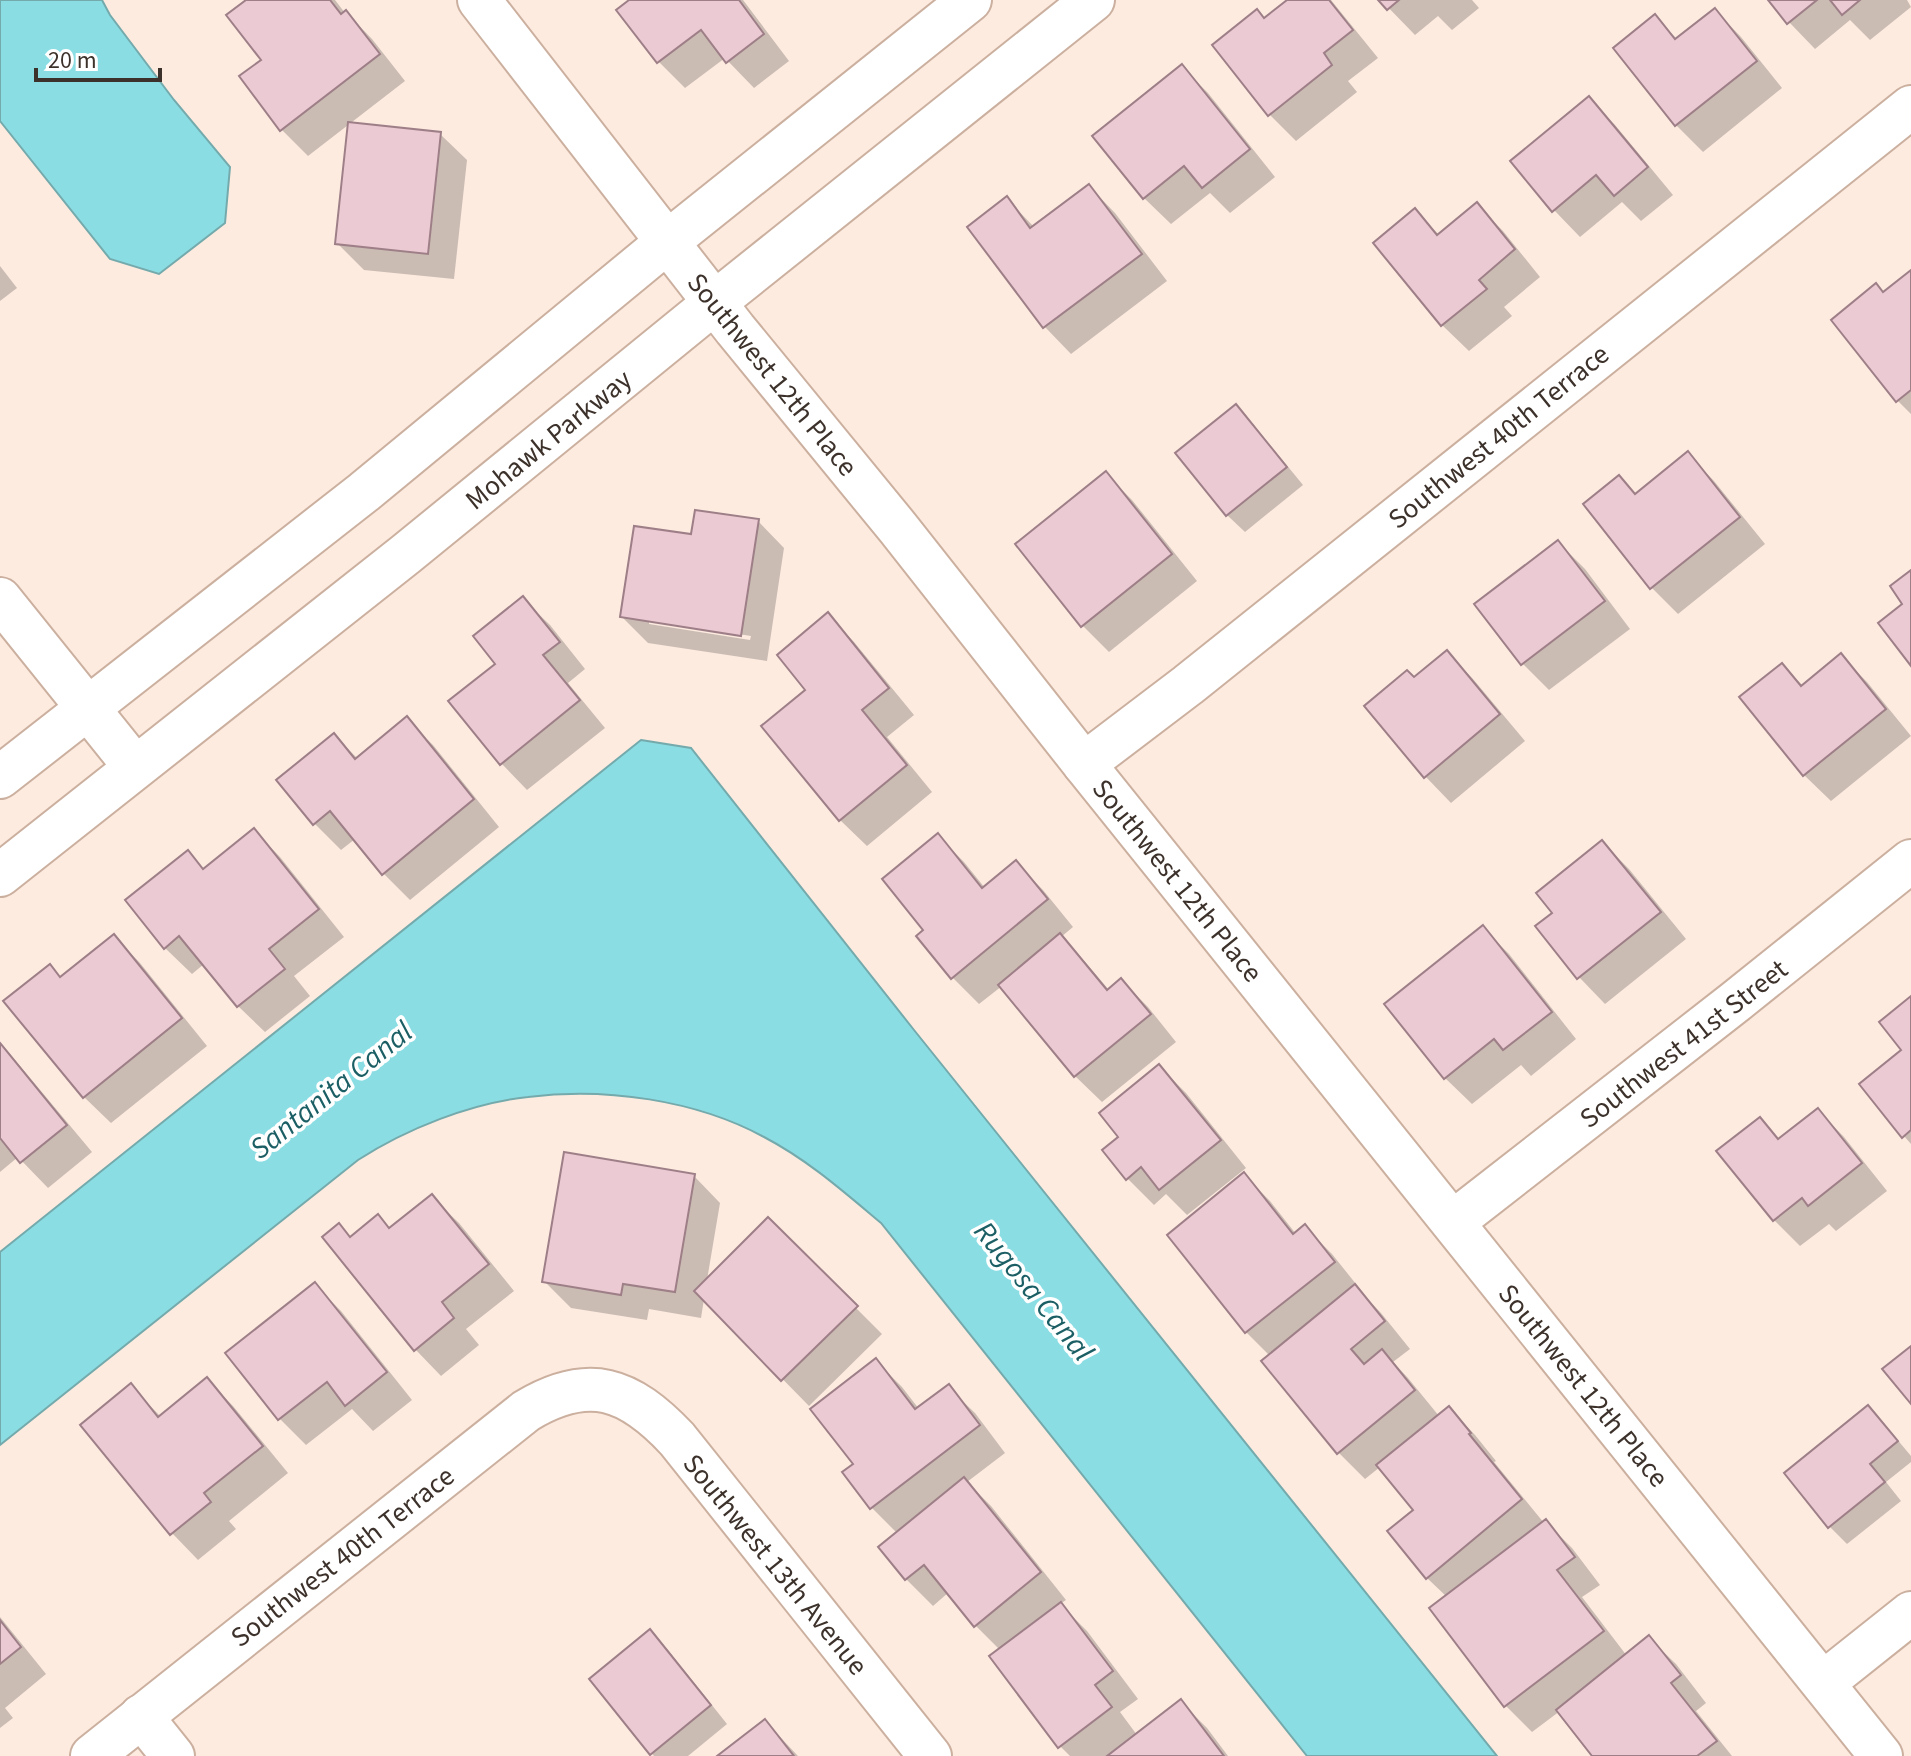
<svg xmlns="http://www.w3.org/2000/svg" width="1911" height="1756" font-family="'Source Sans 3',sans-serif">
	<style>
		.water { fill: #8bdde4; stroke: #74aaac; stroke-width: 2 }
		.shadow { fill: #0003; fill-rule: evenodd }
		.building { fill: #eccad3; stroke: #9e7f88; stroke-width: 2 }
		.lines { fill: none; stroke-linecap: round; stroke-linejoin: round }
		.minor-casing { stroke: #ccb09f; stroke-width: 46 }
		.minor { stroke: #fff; stroke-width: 42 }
		.labels { text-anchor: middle; stroke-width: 7; stroke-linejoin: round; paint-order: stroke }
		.street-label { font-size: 28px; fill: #3d322b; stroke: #fff }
		.water-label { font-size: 30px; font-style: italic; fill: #1b5f65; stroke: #fff }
	</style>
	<rect width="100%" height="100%" fill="#fdebe0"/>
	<g class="water">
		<polygon points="0,0 102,0 110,15 174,100 230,167 225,223 159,274 110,259 0,121"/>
		<path d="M641,740L691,748L914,1030L1497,1756H1307L881,1223C844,1192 808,1160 764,1137C696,1100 605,1087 528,1097C471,1103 406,1129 358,1160L0,1445V1252Z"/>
	</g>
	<g class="shadow">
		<polygon points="249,0 335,0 345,13 346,12 372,39 405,81 308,156 281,129"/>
		<polygon points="633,0 743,0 789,61 754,88 725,58 685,88 659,62 619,10"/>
		<polygon points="1290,0 1331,0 1378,58 1348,81 1357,92 1296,141 1270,115 1265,20"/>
		<polygon points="1381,0 1472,0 1479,8 1452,30 1438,16 1415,35"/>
		<polygon points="1771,0 1907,0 1911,7 1870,40 1850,20 1815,49 1789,22"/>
		<polygon points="1715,10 1741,37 1782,88 1703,152 1676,125 1616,48 1655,17 1678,40"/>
		<polygon points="1182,67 1208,93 1275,177 1230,213 1210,193 1171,224 1144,198"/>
		<polygon points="1588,98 1615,125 1673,195 1641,221 1622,202 1580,237 1554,210"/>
		<polygon points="440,134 467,160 454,279 364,270 337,243"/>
		<polygon points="1089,186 1115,213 1167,281 1071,354 1045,327 969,227 1007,199 1034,227"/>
		<polygon points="1477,205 1503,231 1540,277 1504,307 1512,316 1469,351 1442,325 1415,211 1439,235"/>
		<polygon points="0,266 17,288 0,301"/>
		<polygon points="1911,272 1911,414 1898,401 1834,320 1884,294"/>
		<polygon points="1236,406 1253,424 1303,485 1245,532 1227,515"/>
		<polygon points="1688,454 1714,481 1765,544 1678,614 1652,588 1585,504 1619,477 1637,495"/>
		<polygon points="1106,474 1132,500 1197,581 1109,652 1082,625"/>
		<path d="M758,521L784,548L767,661L648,643L622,617L693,537ZM649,620L751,636L750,640L649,624Z"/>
		<polygon points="1558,542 1585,569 1630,629 1549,690 1523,664 1477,604"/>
		<polygon points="523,599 550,625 585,669 568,683 605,728 527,790 501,763 498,664"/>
		<polygon points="828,615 854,642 914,715 887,737 932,792 867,846 840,820 808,690"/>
		<polygon points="1447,652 1473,679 1525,741 1451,803 1425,776 1414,680"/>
		<polygon points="1841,656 1867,682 1911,736 1831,801 1804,775 1782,665 1803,686"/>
		<polygon points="406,719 433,745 499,827 410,900 384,874 355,839 341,850 315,824 279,780 334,735 358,759"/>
		<polygon points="254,830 280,857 344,937 294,976 310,996 265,1032 238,1006 204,964 192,974 165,948 188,853 204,870"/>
		<polygon points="938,836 964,862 985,888 1016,863 1043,890 1073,927 1061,937 1086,963 1109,990 1121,980 1148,1007 1176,1042 1102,1102 1075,1076 1002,986 979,1004 953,978 918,936 926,930"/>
		<polygon points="1602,842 1629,869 1686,939 1605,1004 1579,977 1555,913"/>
		<polygon points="1483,928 1509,954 1576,1039 1531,1076 1521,1065 1472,1104 1445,1078 1387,1004"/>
		<polygon points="114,936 140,963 207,1046 111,1123 84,1097 49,966 62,979"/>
		<polygon points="1911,999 1911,1144 1904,1136 1904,1050"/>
		<polygon points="0,1042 92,1152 48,1188 18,1157 0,1172"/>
		<polygon points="1159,1066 1186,1093 1246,1168 1187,1215 1166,1194 1154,1205 1127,1178 1121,1138"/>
		<polygon points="1818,1110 1844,1137 1887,1191 1836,1231 1829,1224 1800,1246 1774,1220 1760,1120 1780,1140"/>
		<polygon points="1244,1175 1270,1201 1296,1234 1305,1227 1332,1254 1360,1289 1359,1290 1381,1313 1410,1349 1393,1362 1408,1378 1439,1416 1449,1408 1475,1435 1496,1461 1494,1462 1544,1523 1546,1522 1572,1548 1600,1585 1582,1597 1627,1656 1649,1638 1676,1664 1706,1703 1696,1711 1732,1756 1595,1756 1560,1711 1532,1732 1506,1706 1432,1608 1447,1597 1427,1578 1416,1511 1380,1467 1365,1479 1338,1452 1270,1356 1246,1332 1169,1235"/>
		<polygon points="694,1176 720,1203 707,1280 768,1220 882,1334 809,1406 704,1299 701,1318 649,1309 647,1320 571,1308 544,1281"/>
		<polygon points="432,1197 459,1223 514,1291 466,1329 479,1345 441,1376 415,1349 339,1226 352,1238 391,1230"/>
		<polygon points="314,1284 341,1311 412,1400 373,1431 352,1409 306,1445 280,1419 228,1354"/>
		<polygon points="876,1361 902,1387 919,1409 948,1387 975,1413 1005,1453 967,1482 991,1506 1066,1600 1060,1604 1087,1631 1138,1699 1120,1712 1137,1735 1181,1702 1207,1728 1228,1756 1070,1756 1060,1746 1000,1650 975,1625 949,1592 933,1606 906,1579 880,1547 897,1533 872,1508 845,1472 856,1465"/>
		<polygon points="207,1380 233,1406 288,1473 229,1521 236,1529 198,1560 172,1533 131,1386 161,1417"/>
		<polygon points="1868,1407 1885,1425 1911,1456 1911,1462 1886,1482 1901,1501 1847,1544 1830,1527"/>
		<polygon points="0,1617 46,1674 5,1708 13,1718 0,1728"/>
		<polygon points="650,1632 668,1650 727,1724 688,1756 654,1756 592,1679"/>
		<polygon points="765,1721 798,1756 720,1756"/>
	</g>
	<g class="building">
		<polygon points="246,0 330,0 341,14 346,10 380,54 280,131 239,76 261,60 226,15"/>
		<polygon points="629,0 739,0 764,34 726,63 701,30 657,63 616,10"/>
		<polygon points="1287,0 1329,0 1353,30 1324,53 1332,65 1268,116 1212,45 1257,9 1264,18"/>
		<polygon points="1378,0 1399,0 1387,10"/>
		<polygon points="1768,0 1817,0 1787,24"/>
		<polygon points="1830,0 1860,0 1842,15"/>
		<polygon points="1715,8 1757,61 1675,126 1613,48 1655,14 1675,39"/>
		<polygon points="1182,64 1250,149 1202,188 1184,166 1143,199 1092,136"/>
		<polygon points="1589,96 1648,167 1614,196 1596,175 1552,212 1510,161"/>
		<polygon points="348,122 441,132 428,254 335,244"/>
		<polygon points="1089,184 1142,254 1043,328 967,227 1007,196 1030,228"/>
		<polygon points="1477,202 1515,249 1479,280 1487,289 1441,326 1373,243 1415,208 1437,235"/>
		<polygon points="1911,270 1911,390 1896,402 1831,320 1876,283 1883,292"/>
		<polygon points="1236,404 1287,467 1226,516 1175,453"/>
		<polygon points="1688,451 1740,517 1650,589 1583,504 1619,475 1635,494"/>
		<polygon points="1106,471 1172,554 1081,627 1015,544"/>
		<polygon points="695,510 759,519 741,636 620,617 634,526 691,534"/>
		<polygon points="1558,540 1605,601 1521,665 1474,604"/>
		<polygon points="1911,570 1911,666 1878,623 1902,604 1890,586"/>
		<polygon points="523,596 560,642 543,655 580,700 500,765 448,701 495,664 473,636"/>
		<polygon points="828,612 889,688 862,710 907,765 839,821 761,726 805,690 777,655"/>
		<polygon points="1447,650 1500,714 1424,778 1364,706 1407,670 1414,677"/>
		<polygon points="1841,653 1886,709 1803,776 1739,697 1782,663 1801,686"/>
		<polygon points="407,716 474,799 382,875 330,811 313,825 276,780 334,733 355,759"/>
		<polygon points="254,828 319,909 269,949 285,969 237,1007 179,936 164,949 125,900 188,850 203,869"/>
		<polygon points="938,833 982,888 1016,860 1048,899 951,979 916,936 923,930 882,879"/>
		<polygon points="1602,840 1661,912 1577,979 1535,926 1552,913 1536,893"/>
		<polygon points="1483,925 1552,1012 1503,1050 1494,1039 1444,1079 1384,1004"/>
		<polygon points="1060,933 1107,990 1121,978 1151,1014 1074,1077 998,985"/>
		<polygon points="114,934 182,1018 83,1098 3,1001 50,964 60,977"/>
		<polygon points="1911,996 1911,1130 1902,1138 1859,1084 1901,1050 1879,1022"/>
		<polygon points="0,1043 67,1125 20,1163 0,1138"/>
		<polygon points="1159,1064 1221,1140 1159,1190 1141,1167 1126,1180 1102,1150 1118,1137 1099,1113"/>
		<polygon points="1818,1108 1862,1163 1808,1206 1802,1198 1773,1221 1716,1151 1760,1117 1778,1139"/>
		<polygon points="564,1152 695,1174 675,1292 623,1284 621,1295 542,1282"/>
		<polygon points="1244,1172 1293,1234 1305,1224 1335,1262 1245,1333 1167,1235"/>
		<polygon points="432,1194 489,1264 442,1302 454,1318 414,1351 322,1237 339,1223 350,1237 378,1214 389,1228"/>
		<polygon points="768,1217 858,1306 781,1381 694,1291"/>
		<polygon points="315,1282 387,1372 345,1406 327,1382 278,1420 225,1353"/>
		<polygon points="1355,1284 1385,1321 1351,1349 1364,1364 1382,1349 1415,1390 1337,1454 1261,1361"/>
		<polygon points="1911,1346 1911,1404 1882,1369"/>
		<polygon points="876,1358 915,1409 949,1384 980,1425 870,1509 842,1472 853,1464 810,1409"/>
		<polygon points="207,1377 263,1446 204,1493 211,1502 170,1535 80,1425 131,1383 158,1417"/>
		<polygon points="1868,1405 1898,1441 1870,1464 1885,1482 1828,1528 1784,1473"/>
		<polygon points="1449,1406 1471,1433 1469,1434 1522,1499 1426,1579 1387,1531 1413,1510 1376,1465"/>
		<polygon points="964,1477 1041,1572 974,1627 924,1565 905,1580 878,1547"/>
		<polygon points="1546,1519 1575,1557 1557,1570 1604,1631 1504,1707 1429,1608"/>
		<polygon points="1061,1602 1113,1671 1095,1685 1112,1707 1058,1748 989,1656"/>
		<polygon points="0,1620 21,1647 0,1664"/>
		<polygon points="650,1629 711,1705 650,1755 589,1679"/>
		<polygon points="1649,1635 1681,1675 1671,1683 1717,1741 1697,1756 1592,1756 1556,1710"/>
		<polygon points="1181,1699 1224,1756 1107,1756"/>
		<polygon points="765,1719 794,1756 717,1756"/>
	</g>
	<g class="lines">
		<g class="minor-casing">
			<g id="minor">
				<polyline points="479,0 735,329 898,528 1084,764 1881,1756"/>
				<polyline points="0,599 135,767"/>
				<polyline points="1084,764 1188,685 1911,107"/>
				<polyline points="0,777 364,492 666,243 970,0"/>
				<polyline points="0,875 406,554 714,303 1093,0"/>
				<polyline points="1453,1222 1735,1002 1911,861"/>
				<polyline points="1823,1683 1911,1613"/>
				<polyline points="141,1716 173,1756"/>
				<path d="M92,1756L526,1411C589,1373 629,1388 677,1439L930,1756"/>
			</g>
		</g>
		<use href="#minor" class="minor"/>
	</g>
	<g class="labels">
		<g class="street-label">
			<text transform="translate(773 374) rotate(51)" y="10">Southwest 12th Place</text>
			<text transform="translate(1498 436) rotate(-39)" y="10">Southwest 40th Terrace</text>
			<text transform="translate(548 439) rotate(-39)" y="10">Mohawk Parkway</text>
			<text transform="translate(1178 880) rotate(51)" y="10">Southwest 12th Place</text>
			<text transform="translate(1683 1043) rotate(-38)" y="10">Southwest 41st Street</text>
			<text transform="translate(1584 1385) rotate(51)" y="10">Southwest 12th Place</text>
			<text transform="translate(342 1556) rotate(-38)" y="10">Southwest 40th Terrace</text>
			<text transform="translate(776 1564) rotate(51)" y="10">Southwest 13th Avenue</text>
		</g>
		<g class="water-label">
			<text transform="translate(331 1090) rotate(-39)" y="10">Santanita Canal</text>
			<text transform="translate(1034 1291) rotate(51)" y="10">Rugosa Canal</text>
		</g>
	</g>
	<path d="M36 68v12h124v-12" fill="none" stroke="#3d322b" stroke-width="4"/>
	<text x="48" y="68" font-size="24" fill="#3d322b" stroke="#ffffff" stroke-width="6" paint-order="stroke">20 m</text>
</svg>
